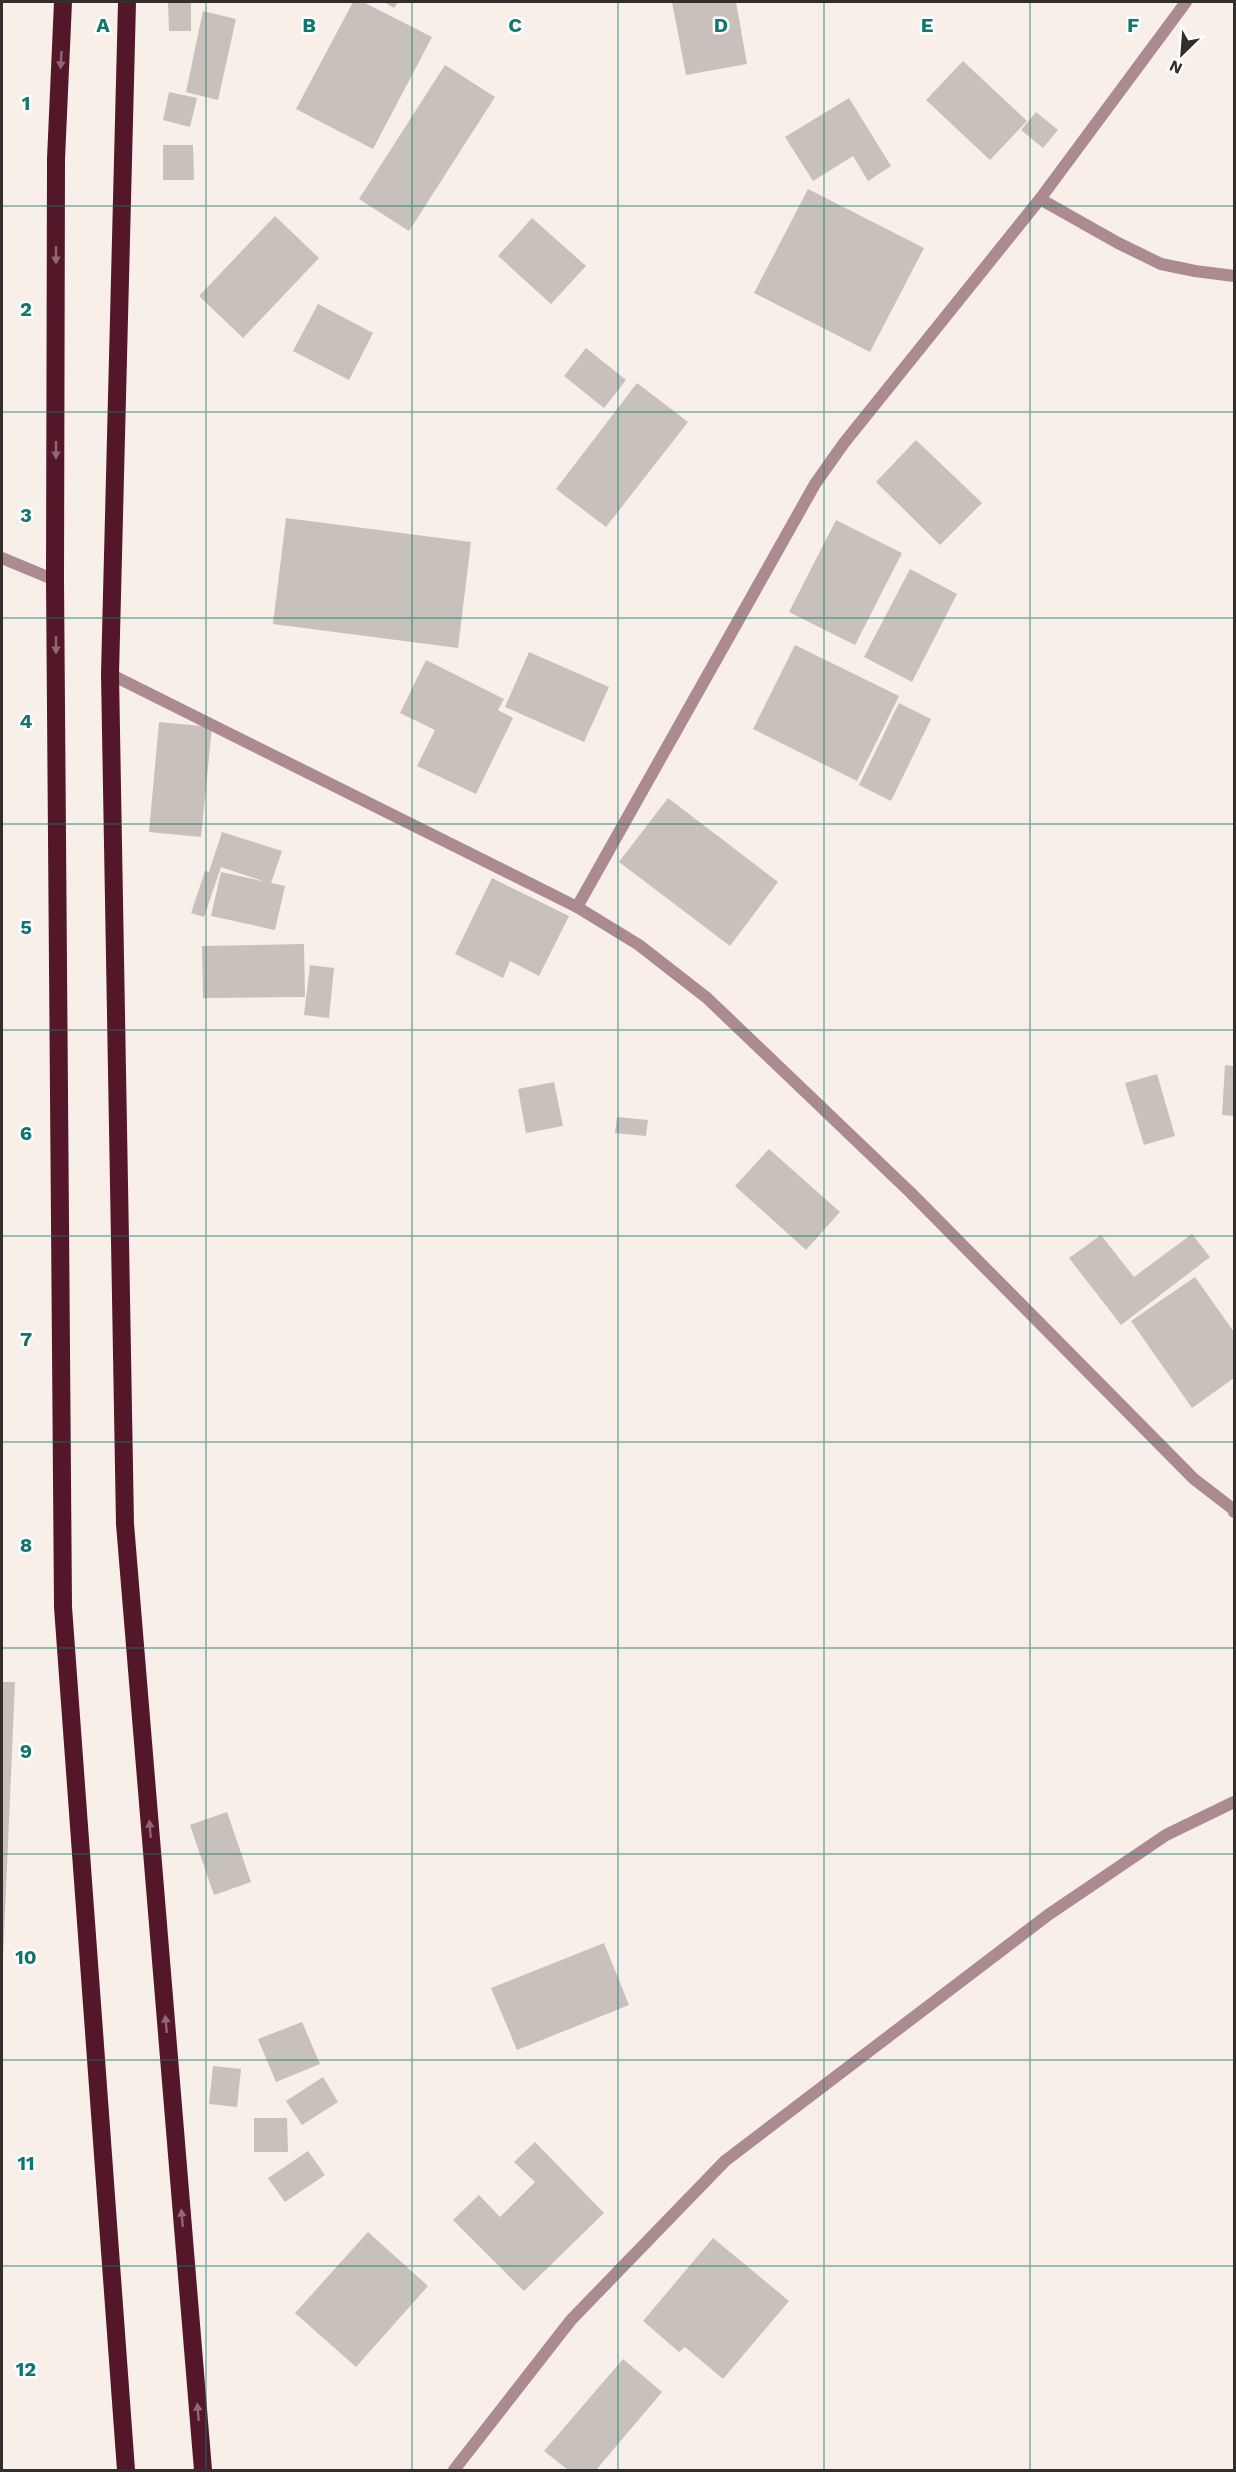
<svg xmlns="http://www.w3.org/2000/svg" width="1236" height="2472" font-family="'Work Sans',sans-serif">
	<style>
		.building { fill: #c8c0ba }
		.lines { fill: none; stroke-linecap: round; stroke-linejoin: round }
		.street { stroke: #ab8a90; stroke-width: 12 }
		.highway { stroke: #541729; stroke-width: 18 }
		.oneway { fill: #906874 }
		.grid { fill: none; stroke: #0f766e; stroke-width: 1.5; stroke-opacity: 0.55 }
		.grid-label { font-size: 20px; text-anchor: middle; font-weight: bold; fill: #0f766e; stroke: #fff; stroke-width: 5; stroke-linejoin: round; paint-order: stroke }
	</style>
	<rect width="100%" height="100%" fill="#f8efe9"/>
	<g class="building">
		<polygon points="168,2 191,2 191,31 169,31"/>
		<polygon points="353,2 363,2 432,37 373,149 296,109"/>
		<polygon points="384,2 398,2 394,8"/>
		<polygon points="672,2 736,2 747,64 686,75"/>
		<polygon points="203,11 236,19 218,100 186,92"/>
		<polygon points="963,61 1027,121 990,160 926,100"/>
		<polygon points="445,65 495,97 409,231 359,199"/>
		<polygon points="169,92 197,98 190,127 163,120"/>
		<polygon points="849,98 891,166 868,181 853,156 813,181 785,137"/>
		<polygon points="1036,112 1058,130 1043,148 1021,130"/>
		<polygon points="163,145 193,145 194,180 163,180"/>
		<polygon points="808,189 924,248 870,352 754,293"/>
		<polygon points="275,216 319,258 243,338 199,296"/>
		<polygon points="532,218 586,266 551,304 498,256"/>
		<polygon points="318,304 373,333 349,380 293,351"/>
		<polygon points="586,348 626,380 604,408 564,376"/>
		<polygon points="637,383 688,422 606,527 556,489"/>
		<polygon points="916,440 982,503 940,545 876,482"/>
		<polygon points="286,518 471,542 458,648 273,624"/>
		<polygon points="836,520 902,553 855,645 789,612"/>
		<polygon points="910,569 957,594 912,682 864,657"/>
		<polygon points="795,645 899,696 857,781 753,729"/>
		<polygon points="529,652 609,687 584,742 505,707"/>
		<polygon points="426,660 504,699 498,710 513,718 476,794 417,766 435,730 400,713"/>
		<polygon points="899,703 931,719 891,801 859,785"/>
		<polygon points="159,722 212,727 201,837 149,832"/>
		<polygon points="668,798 778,882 730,946 619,862"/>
		<polygon points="222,832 282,851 271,883 285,886 275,930 211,916 221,872 266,882 221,867 204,917 191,913 205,871 209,872"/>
		<polygon points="492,878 569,916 539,976 510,961 503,978 455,954"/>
		<polygon points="304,944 305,997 203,998 202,946"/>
		<polygon points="310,965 334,968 329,1018 304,1015"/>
		<polygon points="1225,1065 1234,1066 1234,1116 1222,1115"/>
		<polygon points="1157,1074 1175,1136 1144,1145 1125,1083"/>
		<polygon points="554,1082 563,1126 526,1133 518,1089"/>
		<polygon points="617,1117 648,1120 646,1136 615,1133"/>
		<polygon points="769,1149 840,1212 806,1250 735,1186"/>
		<polygon points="1192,1234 1210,1257 1121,1325 1069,1258 1101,1235 1134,1277"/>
		<polygon points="1195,1277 1234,1332 1234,1378 1192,1408 1131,1321"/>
		<polygon points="2,1682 15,1682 3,1959 2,1959"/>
		<polygon points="227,1812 251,1882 214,1895 190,1825"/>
		<polygon points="604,1943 629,2005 517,2050 491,1988"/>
		<polygon points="302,2022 320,2064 276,2082 258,2039"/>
		<polygon points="213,2066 241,2069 237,2107 209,2104"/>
		<polygon points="323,2077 338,2102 302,2125 286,2101"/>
		<polygon points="254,2118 287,2118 288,2152 254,2152"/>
		<polygon points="535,2142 604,2213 524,2291 453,2220 479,2195 500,2217 535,2182 514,2162"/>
		<polygon points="308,2151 325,2175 285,2202 268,2178"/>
		<polygon points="368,2232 428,2286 356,2367 295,2313"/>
		<polygon points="713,2238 789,2301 723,2379 685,2347 679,2352 643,2321"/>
		<polygon points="623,2359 662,2392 596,2470 568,2470 544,2451"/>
	</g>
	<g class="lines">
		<g class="street">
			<polyline points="1040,199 1118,243 1161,264 1195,271 1234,276"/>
			<polyline points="2,558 55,580"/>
			<polyline points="110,674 577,907 639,945 707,998 911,1193 1194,1479 1233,1509 1234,1512"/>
			<polyline points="577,907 815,484 844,443 1040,199 1186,2"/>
			<polyline points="454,2470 571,2320 725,2161 1048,1915 1166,1835 1234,1802"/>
		</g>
		<g class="highway">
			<polyline points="63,2 56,159 55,580 63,1607 126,2470"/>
			<polyline points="127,2 110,674 125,1524 203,2470"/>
		</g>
	</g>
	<defs><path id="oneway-solid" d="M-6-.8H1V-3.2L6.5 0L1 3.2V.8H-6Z" transform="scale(1.5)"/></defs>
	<g class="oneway">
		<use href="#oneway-solid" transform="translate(61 60) rotate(93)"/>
		<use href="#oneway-solid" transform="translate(56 255) rotate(90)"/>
		<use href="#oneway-solid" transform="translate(56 450) rotate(90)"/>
		<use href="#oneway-solid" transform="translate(56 645) rotate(90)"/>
		<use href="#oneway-solid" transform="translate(150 1829) rotate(-95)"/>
		<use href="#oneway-solid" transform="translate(166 2024) rotate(-95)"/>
		<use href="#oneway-solid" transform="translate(182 2218) rotate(-95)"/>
		<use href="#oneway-solid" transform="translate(198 2412) rotate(-95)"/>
	</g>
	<path class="grid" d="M206,2V2470M412,2V2470M618,2V2470M824,2V2470M1030,2V2470M2,206H1234M2,412H1234M2,618H1234M2,824H1234M2,1030H1234M2,1236H1234M2,1442H1234M2,1648H1234M2,1854H1234M2,2060H1234M2,2266H1234"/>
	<g class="grid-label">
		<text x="103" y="32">A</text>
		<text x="309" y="32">B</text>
		<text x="515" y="32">C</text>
		<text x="721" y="32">D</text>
		<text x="927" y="32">E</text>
		<text x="1133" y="32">F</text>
		<text x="26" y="110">1</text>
		<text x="26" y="316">2</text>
		<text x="26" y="522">3</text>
		<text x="26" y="728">4</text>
		<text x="26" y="934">5</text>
		<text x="26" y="1140">6</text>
		<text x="26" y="1346">7</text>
		<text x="26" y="1552">8</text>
		<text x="26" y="1758">9</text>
		<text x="26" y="1964">10</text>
		<text x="26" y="2170">11</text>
		<text x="26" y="2376">12</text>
	</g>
	<rect width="1236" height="2472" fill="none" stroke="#312e2b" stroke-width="6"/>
	<g transform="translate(1182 54) rotate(205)" stroke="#ffffff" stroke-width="4.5" paint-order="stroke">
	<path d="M0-4.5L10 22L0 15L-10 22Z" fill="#312e2b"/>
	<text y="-9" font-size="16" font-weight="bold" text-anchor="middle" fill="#312e2b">N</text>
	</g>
</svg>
